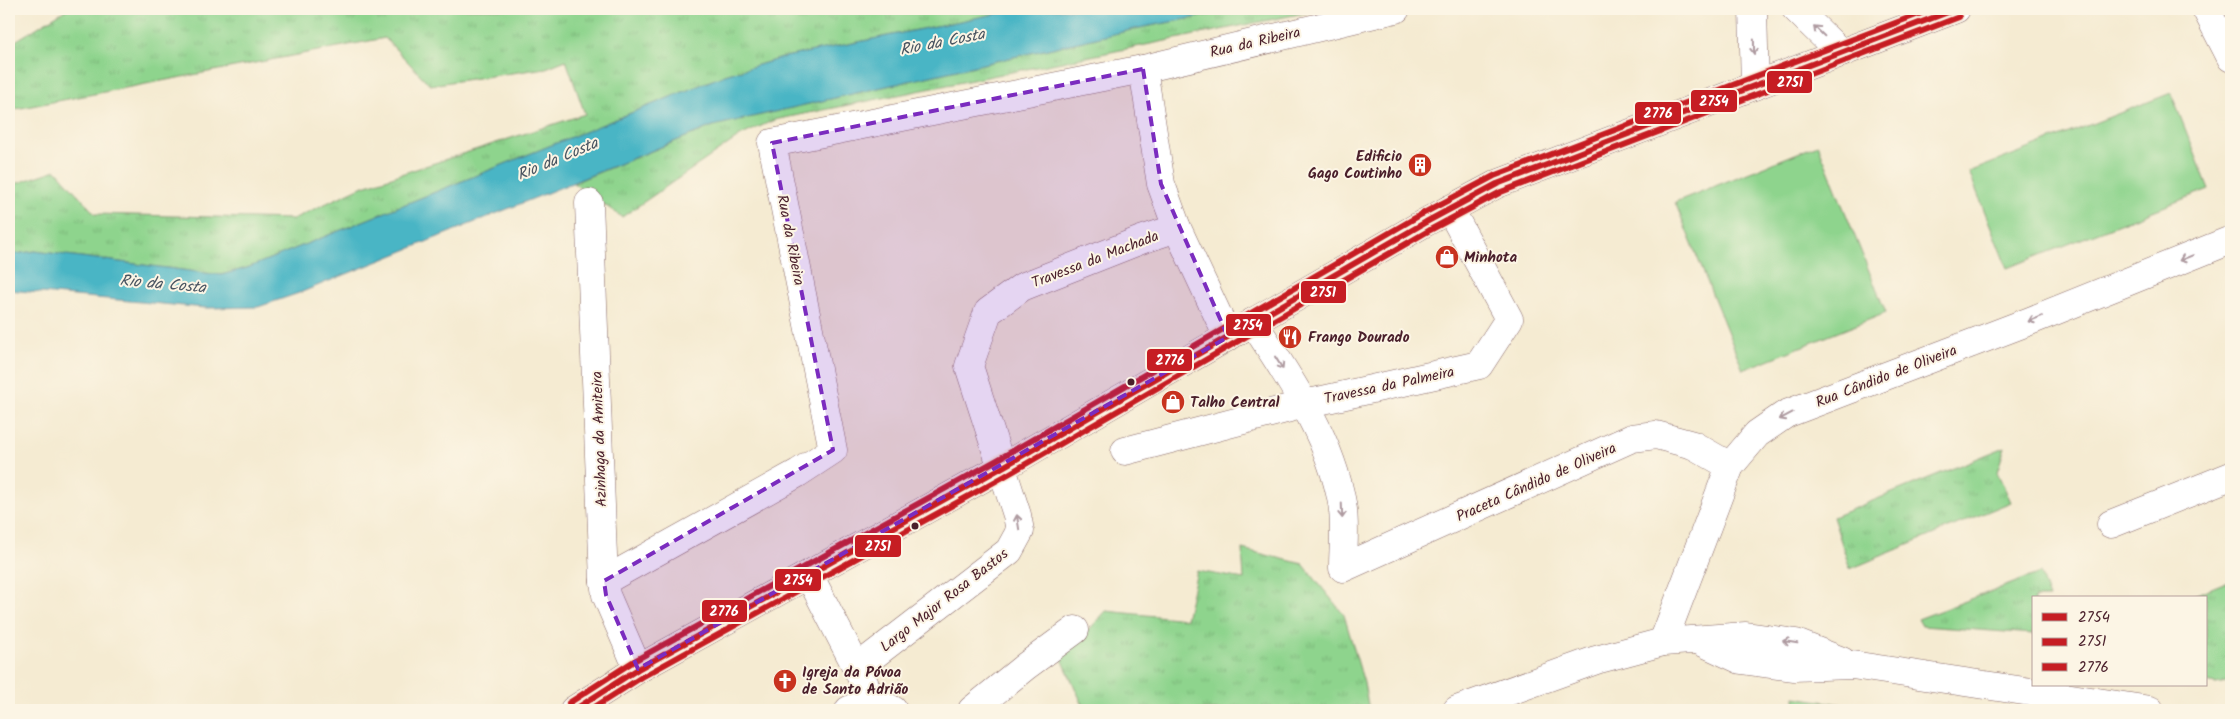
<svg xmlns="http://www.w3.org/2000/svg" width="2240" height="719" font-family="Kalam,sans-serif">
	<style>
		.grass { fill: url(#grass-tufts); stroke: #6c7a5c }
		.green { fill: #8ed48d; stroke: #6c7a5c }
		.water { fill: #48b5c5; stroke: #496a78 }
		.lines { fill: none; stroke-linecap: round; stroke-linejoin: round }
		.minor-casing { stroke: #866665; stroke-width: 29 }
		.major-casing { stroke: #866665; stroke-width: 29 }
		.minor { stroke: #fff; stroke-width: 28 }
		.major { stroke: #fff; stroke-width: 28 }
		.bus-1-casing { stroke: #fcf5e5; stroke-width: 10 }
		.bus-2-casing { stroke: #fcf5e5; stroke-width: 10 }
		.bus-3-casing { stroke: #fcf5e5; stroke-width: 10 }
		.bus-1 { stroke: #c61d23; stroke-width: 6 }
		.bus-2 { stroke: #c61d23; stroke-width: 6 }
		.bus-3 { stroke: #c61d23; stroke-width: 6 }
		.oneway { stroke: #ae9aa0 }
		.marked { fill: #7b2cbf; fill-opacity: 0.2; stroke: #7b2cbf; stroke-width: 4; stroke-dasharray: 10 6; stroke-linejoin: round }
		.bus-dot { fill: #4a1f2b; stroke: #fcf5e5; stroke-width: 2 }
		.labels { text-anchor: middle; stroke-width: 4; stroke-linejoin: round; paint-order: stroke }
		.street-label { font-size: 15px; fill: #4a1f2b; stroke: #fcf5e5 }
		.poi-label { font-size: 15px; font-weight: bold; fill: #4a1f2b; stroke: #fcf5e5; text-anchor: start }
		.water-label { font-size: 16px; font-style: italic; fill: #495461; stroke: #fcf5e5 }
		.line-badge { stroke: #fcf5e5; stroke-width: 2 }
		.badge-label { font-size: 14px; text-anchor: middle; font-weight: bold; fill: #fff }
	</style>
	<defs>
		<pattern id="grass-tufts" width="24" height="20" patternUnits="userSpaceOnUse" patternTransform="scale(1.25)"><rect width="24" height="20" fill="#8ed48d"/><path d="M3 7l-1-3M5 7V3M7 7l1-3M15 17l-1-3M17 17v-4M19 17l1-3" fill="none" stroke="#7cb67a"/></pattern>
	</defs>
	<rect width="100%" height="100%" fill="#fcf5e5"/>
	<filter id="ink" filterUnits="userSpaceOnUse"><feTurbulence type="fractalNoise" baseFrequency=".02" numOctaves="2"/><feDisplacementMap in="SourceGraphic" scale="10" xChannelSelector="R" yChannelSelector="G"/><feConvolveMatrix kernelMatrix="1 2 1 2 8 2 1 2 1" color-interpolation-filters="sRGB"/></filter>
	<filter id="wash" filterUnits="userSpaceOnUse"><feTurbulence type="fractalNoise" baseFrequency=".0096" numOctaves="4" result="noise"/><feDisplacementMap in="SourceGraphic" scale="20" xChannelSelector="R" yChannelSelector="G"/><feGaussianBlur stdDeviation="1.12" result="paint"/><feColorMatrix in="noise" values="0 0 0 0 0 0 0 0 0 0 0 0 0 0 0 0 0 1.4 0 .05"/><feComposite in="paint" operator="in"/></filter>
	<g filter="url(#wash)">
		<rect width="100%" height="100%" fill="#f5ebd2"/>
		<g class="grass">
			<polygon points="67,9 1019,9 785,57 725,75 247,268 221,275 35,251 9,255 9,186 56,170 95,214 293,219 361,187 585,114 566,60 546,68 430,85 385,38 16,109 9,112 9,45"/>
			<polygon points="1241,9 1324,9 774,120 740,136 622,217 573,183 713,126 1144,27"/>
			<polygon points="2005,447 1997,472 2011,502 1850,569 1833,517"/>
			<polygon points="1242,549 1303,564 1344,615 1364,683 1369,710 1085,710 1062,659 1106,611 1186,619 1197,571 1244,579"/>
			<polygon points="2040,573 2049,598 2034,598 2034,634 1922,626 1918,619"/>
			<polygon points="2231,580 2231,636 2224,640 2231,662 2231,681 2216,684 2206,682 2206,598 2187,598"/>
		</g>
		<g class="green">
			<polygon points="2171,93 2209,189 2007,268 1969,172"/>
			<polygon points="1818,145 1886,313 1743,370 1675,202"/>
			<polygon points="1795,697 1853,706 1852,710 1796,710"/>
		</g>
		<polygon class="water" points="1019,9 1241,9 1144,27 713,126 302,292 258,307 206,308 9,290 9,255 35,251 221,275 247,268 725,75 785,57"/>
	</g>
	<g filter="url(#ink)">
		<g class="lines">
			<g class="minor-casing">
				<g id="minor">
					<polyline points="1753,9 1755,86"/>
					<polyline points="1796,9 1841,53"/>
					<polyline points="2206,9 2231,58"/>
					<polyline points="1143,69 1161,184 1177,228"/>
					<polyline points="589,203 604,581 606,595 638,669"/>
					<path d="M1253,322C1289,378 1330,436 1342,503C1346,524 1343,548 1343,568L1632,438L1656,435L1693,445L1730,466"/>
					<polyline points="1125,451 1305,404 1479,365 1509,319 1450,209"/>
					<polyline points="2111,524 2231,476"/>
					<polyline points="809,575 857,668 871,698 869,710"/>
					<polyline points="604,581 798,473 833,450 772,143 1143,69 1396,9"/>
					<polyline points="1700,641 1741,660 1793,667 1852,665 2150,710"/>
					<polyline points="1663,642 1730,466 1757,434 1786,414 2030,321 2231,240"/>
					<polyline points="857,668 1009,551 1020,531 1017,515 969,366 988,312 1022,287 1141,240 1177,228 1228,337"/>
					<polyline points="849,710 871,698 893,710"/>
					<polyline points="972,710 1026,666 1075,630"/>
					<polyline points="1457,710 1596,660 1663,642 1746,636 1796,643 1842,661"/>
				</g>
			</g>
			<g class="major-casing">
				<polyline id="major" points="574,710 638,669 1001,468 1426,222 1497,184 1956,9"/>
			</g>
			<use href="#minor" class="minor"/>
			<use href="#major" class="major"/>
			<g class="bus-1-casing">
				<polyline id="bus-1" points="574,710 638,669 1001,468 1426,222 1497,184 1956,9"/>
			</g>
			<g class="bus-2-casing">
				<polyline id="bus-2" points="590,710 642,677 1005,476 1430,230 1501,192 1959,17"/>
			</g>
			<g class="bus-3-casing">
				<polyline id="bus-3" points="569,703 634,661 997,460 1422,214 1494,176 1932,9"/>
			</g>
			<use href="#bus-1" class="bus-1"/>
			<use href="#bus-2" class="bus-2"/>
			<use href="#bus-3" class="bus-3"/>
		</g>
		<defs><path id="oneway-shaft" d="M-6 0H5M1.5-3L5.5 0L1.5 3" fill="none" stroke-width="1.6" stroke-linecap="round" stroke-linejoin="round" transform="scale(1.25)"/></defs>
		<g class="oneway">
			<use href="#oneway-shaft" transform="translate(1819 31) rotate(-136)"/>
			<use href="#oneway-shaft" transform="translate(1754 47) rotate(89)"/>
			<use href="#oneway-shaft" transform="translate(2186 258) rotate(158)"/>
			<use href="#oneway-shaft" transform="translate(2035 319) rotate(158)"/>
			<use href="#oneway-shaft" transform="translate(1279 363) rotate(58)"/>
			<use href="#oneway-shaft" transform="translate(1786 416) rotate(152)"/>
			<use href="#oneway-shaft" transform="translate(1342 511) rotate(88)"/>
			<use href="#oneway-shaft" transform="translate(1018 522) rotate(-99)"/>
			<use href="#oneway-shaft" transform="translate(1790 642) rotate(-170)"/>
		</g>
	</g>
	<path class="marked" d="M1143,69L1161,184L1228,337L638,669L606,595L604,581L833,450L772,143Z"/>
	<defs>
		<g id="building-disc" transform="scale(1.25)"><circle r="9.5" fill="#c8321e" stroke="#fcf5e5"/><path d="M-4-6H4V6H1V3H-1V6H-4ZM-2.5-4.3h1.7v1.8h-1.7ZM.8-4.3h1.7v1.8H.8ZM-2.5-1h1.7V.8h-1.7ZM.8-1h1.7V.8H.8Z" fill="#fff"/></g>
		<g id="shop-disc" transform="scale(1.25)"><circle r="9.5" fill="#c8321e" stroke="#fcf5e5"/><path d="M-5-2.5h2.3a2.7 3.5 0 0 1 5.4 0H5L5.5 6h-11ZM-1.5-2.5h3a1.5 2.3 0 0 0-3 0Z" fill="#fff"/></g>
		<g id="restaurant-disc" transform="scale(1.25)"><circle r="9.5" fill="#c8321e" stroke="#fcf5e5"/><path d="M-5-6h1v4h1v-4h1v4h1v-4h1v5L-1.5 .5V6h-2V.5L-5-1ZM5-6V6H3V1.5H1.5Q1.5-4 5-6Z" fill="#fff"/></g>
		<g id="church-disc" transform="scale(1.25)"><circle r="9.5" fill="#c8321e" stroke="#fcf5e5"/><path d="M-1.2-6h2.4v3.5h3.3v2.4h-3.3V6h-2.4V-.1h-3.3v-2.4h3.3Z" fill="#fff"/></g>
	</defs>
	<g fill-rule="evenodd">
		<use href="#building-disc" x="1420" y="165"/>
		<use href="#shop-disc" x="1447" y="257"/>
		<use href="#restaurant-disc" x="1290" y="337"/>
		<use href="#shop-disc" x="1173" y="402"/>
		<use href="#church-disc" x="785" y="681"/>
	</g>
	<g class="bus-dot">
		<circle cx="1131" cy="382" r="4.5"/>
		<circle cx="915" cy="526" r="4.5"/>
	</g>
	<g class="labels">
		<g class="street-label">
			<text transform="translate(1255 42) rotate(-13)" y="5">Rua da Ribeira</text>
			<text transform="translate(791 240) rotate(79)" y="5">Rua da Ribeira</text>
			<text transform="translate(1095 259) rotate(-21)" y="5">Travessa da Machada</text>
			<text transform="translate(1886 376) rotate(-21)" y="5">Rua Cândido de Oliveira</text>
			<text transform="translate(1389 385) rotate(-12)" y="5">Travessa da Palmeira</text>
			<text transform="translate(599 439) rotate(-92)" y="5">Azinhaga da Amiteira</text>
			<text transform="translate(1536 482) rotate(-24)" y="5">Praceta Cândido de Oliveira</text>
			<text transform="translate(944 600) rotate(-38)" y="5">Largo Major Rosa Bastos</text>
		</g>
		<g class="poi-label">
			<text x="1402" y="161" text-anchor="end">Edificio<tspan x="1402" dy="17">Gago Coutinho</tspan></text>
			<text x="1464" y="262">Minhota</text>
			<text x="1308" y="342">Frango Dourado</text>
			<text x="1190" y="407">Talho Central</text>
			<text x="802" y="677">Igreja da Póvoa<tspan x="802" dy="17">de Santo Adrião</tspan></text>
		</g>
		<g class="water-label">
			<text transform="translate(942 41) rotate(-11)" y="6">Rio da Costa</text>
			<text transform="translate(557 158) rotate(-23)" y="6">Rio da Costa</text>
			<text transform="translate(163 283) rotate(5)" y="6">Rio da Costa</text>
		</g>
	</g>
	<g class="line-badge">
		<rect x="1766" y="70" width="47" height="24" rx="5" fill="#c61d23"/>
		<rect x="1690" y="89" width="48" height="24" rx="5" fill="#c61d23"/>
		<rect x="1634" y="101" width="48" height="24" rx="5" fill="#c61d23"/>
		<rect x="1300" y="280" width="47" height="24" rx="5" fill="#c61d23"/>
		<rect x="1225" y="313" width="47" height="24" rx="5" fill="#c61d23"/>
		<rect x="1146" y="348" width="47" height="24" rx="5" fill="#c61d23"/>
		<rect x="854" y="534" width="48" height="24" rx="5" fill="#c61d23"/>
		<rect x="774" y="568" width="48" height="24" rx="5" fill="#c61d23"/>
		<rect x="701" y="599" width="47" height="24" rx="5" fill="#c61d23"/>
	</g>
	<g class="badge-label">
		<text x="1790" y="87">2751</text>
		<text x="1714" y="106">2754</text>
		<text x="1658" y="118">2776</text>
		<text x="1323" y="297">2751</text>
		<text x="1248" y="330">2754</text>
		<text x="1170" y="365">2776</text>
		<text x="878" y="551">2751</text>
		<text x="798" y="585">2754</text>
		<text x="724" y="616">2776</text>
	</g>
	<rect width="2240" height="719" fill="none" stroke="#fcf5e5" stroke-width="30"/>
	<rect x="2032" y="596" width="175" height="90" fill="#fcf5e5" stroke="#b59f9b"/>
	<rect x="2042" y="613" width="25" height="8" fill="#c61d23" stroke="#b59f9b"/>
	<text x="2078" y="622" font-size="15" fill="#4a1f2b">2754</text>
	<rect x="2042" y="638" width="25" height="8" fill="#c61d23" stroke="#b59f9b"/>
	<text x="2078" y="646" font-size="15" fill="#4a1f2b">2751</text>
	<rect x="2042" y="663" width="25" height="8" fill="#c61d23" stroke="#b59f9b"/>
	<text x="2078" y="672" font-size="15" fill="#4a1f2b">2776</text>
</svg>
